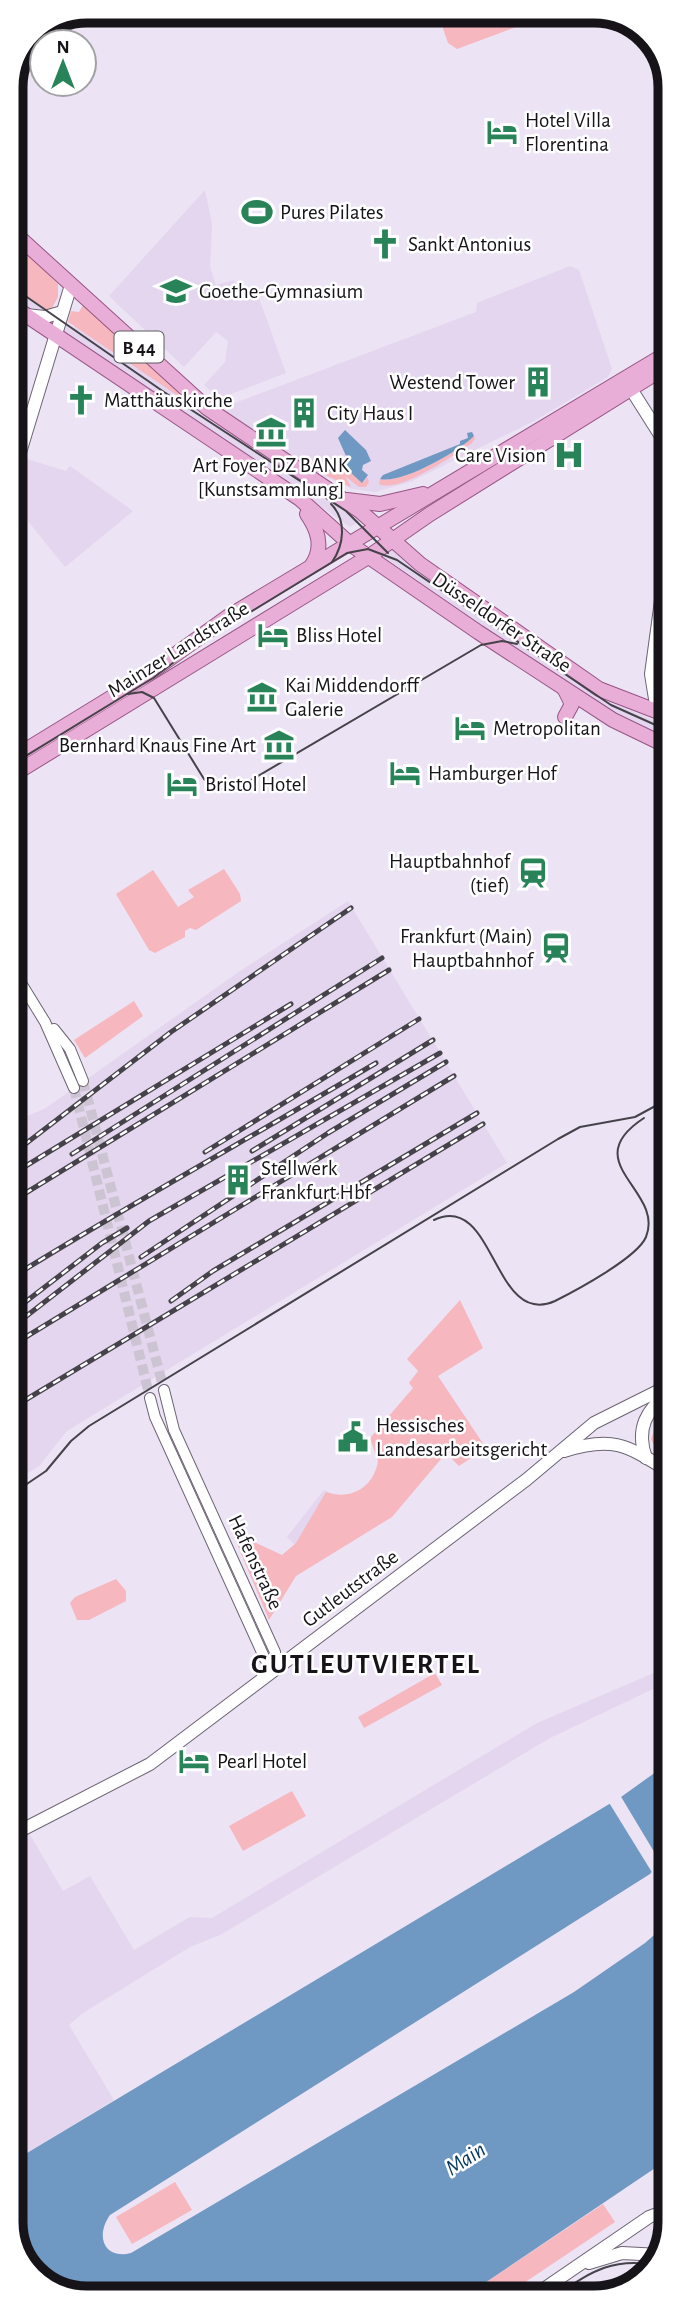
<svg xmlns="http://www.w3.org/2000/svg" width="681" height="2309" font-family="'Alegreya Sans',sans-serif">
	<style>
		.built { fill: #e3d6ee }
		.green { fill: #f6b7bf }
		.water { fill: #6f99c2 }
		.pier { fill: #ece3f4 }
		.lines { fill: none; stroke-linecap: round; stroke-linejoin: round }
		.tertiary-tunnel { stroke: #ccc4d3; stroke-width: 10; stroke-dasharray: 10 5; stroke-linecap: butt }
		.tertiary-casing { stroke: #6c6473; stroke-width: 12 }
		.secondary-casing { stroke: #6c6473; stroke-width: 14 }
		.primary-casing { stroke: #965584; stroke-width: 16 }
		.tertiary { stroke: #fff; stroke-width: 10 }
		.secondary { stroke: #fff; stroke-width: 12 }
		.primary { stroke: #e9aed7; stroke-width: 14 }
		.tram { stroke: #46424a; stroke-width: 2 }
		.rail-casing { stroke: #46424a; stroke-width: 5 }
		.rail { stroke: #fff; stroke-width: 2.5; stroke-dasharray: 8; stroke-linecap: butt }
		.labels { text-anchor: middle; stroke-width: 5; stroke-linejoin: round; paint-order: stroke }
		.shield { fill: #fff; stroke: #5c5a5e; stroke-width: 2 }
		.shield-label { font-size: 19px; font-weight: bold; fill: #161319 }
		.poi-label { font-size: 21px; fill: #161319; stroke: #fff; text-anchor: start }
		.street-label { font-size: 21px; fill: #161319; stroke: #fff }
		.water-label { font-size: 23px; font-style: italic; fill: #07385f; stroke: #fff }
		.district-label { font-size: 28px; font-weight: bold; letter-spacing: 2px; fill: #161319; stroke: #fff }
		.rim { fill: none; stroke: #161319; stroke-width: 9 }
	</style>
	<rect width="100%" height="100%" fill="#ece3f4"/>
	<g class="built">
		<polygon points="205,190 212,224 210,267 216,285 234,280 242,300 258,295 286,373 223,397 214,394 204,385 225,362 228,341 216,332 184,367 109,296"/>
		<polygon points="570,266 579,270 612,369 608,377 534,421 410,482 375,492 352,489 307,468 227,414 227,406 476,312 477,303"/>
		<polygon points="11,285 74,328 76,325 362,520 350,527 223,437 189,419 72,339 11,295"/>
		<polygon points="27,459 66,471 70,466 133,511 65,567 15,505"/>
		<polygon points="395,547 415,566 609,700 669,727 669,743 629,724 379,557"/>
		<polygon points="348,901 507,1163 75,1426 66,1432 39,1466 12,1483 11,1123 46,1108 240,971"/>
		<polygon points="324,1490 343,1499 299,1549 287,1537"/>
		<polygon points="670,1666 670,1681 550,1738 222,1934 190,1947 83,2013 69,2025 114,2100 12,2162 12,1835 26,1828 63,1891 90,1876 134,1950 190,1917 212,1918 537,1723"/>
	</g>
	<g class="green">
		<polygon points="437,11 542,11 535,20 457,49 448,43"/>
		<polygon points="11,236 58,284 58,297 51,310 48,311 11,285"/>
		<polygon points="83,305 218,421 217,422 68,322 71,311 79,312"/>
		<path d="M474,436L475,439L471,444C453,455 399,494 379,484L380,479C402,484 458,452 474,436Z"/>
		<polygon points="313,460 335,474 348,471 364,482 367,477 369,482 366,487 359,487 345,476 351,487 308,467"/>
		<polygon points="224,869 240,894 241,901 196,930 190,928 185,931 185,937 155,953 149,950 116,894 153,870 178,907 194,897 188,890"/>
		<polygon points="134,1001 143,1016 85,1058 74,1040"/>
		<path d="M460,1300L483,1348L438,1376L486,1448L459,1466L446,1453L392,1517L296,1576L269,1620L232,1532L282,1555L296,1543L326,1492C351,1501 374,1487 378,1461L370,1438L413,1388L409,1383L418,1371L407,1359Z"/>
		<polygon points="670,1404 670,1459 657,1452 651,1439 662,1409"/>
		<polygon points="116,1579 126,1591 126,1601 89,1620 77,1620 70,1603 75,1597"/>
		<polygon points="435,1673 442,1685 364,1728 358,1717"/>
		<polygon points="292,1791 306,1816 243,1851 229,1826"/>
		<polygon points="175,2182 192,2210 132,2244 116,2217"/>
		<polygon points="603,2204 615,2222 503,2297 464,2297"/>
	</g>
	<g class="water">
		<polygon points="345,430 366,450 371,461 363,465 362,470 368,475 362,483 349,471 335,474 314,463 344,463 346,456 338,438"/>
		<path d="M472,432L474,436C458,452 402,484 380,479L383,475L460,444V441L468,438L467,433Z"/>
		<path d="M667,1764L670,1769V1847L650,1874L110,2215C95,2236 104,2260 131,2253L574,1992L645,1943L670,1921V2158L464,2297L77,2298L36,2279L12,2238V2162L621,1797Z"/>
	</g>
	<polygon class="pier" points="620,1795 662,1865 653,1874 608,1801"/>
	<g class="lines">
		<g class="tertiary-tunnel">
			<polyline points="83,1081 164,1390"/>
			<polyline points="74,1088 150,1398"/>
		</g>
		<g class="tertiary-casing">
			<g id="tertiary">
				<polyline points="11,967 45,1022 74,1088"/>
				<polyline points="54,1029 70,1049 83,1081"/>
				<polyline points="164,1390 174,1430 275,1652 276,1669"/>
				<polyline points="150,1398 155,1417 265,1659 276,1669"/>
			</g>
		</g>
		<g class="secondary-casing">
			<g id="secondary">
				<polyline points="26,315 45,317 62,312"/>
				<polyline points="631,389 669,449"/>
				<polyline points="11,482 71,285"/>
				<polyline points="665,715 655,699 651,674 669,542"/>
				<path d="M564,1451C614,1435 628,1446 670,1472"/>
				<path d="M646,1458C635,1428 647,1410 670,1390"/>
				<polyline points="12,1835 150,1764 526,1480 594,1423 670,1385"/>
				<polyline points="589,2263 622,2253 660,2255"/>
				<polyline points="532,2297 649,2217 670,2209"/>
			</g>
		</g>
		<g class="primary-casing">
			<g id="primary">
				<polyline points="11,230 207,408 360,511 420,564 599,689 669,716"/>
				<polyline points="11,305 300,499 350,544 478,632 613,720 669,747"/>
				<polyline points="347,500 380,504 423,494"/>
				<path d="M307,514C318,530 324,547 312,565"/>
				<polyline points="565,690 572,704 565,717"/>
				<polyline points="11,759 140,680 229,616 669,352"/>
				<polyline points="11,776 368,557 430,514 669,365"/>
			</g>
		</g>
		<use href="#tertiary" class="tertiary"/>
		<use href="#secondary" class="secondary"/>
		<use href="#primary" class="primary"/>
		<g class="tram">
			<polyline points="11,286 164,392 346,511 388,553"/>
			<path d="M331,504C347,520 344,545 332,562"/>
			<path d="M128,694L142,692L154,698L204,779C215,791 226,792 241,786L481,645L502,641L517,644"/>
			<polyline points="11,765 153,678 198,644 347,553 368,549 397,560 611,705 669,731"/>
			<path d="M434,1220C495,1191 493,1329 555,1301C575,1291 637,1258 646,1237C665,1190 575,1163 644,1118"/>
			<polyline points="12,1494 46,1471 71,1441 89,1426 558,1139 580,1127 635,1117 670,1098"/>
			<path d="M553,2297C590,2273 610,2257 656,2265"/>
		</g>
		<g class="rail-casing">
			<g id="rail">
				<polyline points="252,1151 433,1040"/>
				<polyline points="205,1152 419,1019"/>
				<polyline points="72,1154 382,958"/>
				<polyline points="11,1155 171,1032 351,908"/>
				<polyline points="11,1175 291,1004"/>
				<polyline points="11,1202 389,970"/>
				<polyline points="141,1257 328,1133 446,1062"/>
				<path d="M11,1278C132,1203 255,1135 376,1063"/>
				<polyline points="171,1301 213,1271 477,1113"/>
				<polyline points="11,1313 102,1243 127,1228"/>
				<polyline points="11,1328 149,1221 440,1053"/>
				<polyline points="11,1346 454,1076"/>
				<polyline points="12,1408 483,1124"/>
			</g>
		</g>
		<use href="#rail" class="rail"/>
	</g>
	<defs>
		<g id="hotel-bare" transform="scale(2.415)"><path d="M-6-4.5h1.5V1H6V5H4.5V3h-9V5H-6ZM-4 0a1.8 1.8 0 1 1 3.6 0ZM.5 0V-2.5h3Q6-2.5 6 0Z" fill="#298358" stroke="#fff" stroke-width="2.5" paint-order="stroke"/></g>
		<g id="stadium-bare" transform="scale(2.415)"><path d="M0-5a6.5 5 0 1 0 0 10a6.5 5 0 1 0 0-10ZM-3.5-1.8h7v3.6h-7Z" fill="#298358" stroke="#fff" stroke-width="2.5" paint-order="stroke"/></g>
		<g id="church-bare" transform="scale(2.415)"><path d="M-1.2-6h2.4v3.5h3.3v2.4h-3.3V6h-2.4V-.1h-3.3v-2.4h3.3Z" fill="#298358" stroke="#fff" stroke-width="2.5" paint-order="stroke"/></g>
		<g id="school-bare" transform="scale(2.415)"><path d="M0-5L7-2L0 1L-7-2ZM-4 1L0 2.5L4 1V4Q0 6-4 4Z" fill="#298358" stroke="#fff" stroke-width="2.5" paint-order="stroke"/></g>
		<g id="building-bare" transform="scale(2.415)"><path d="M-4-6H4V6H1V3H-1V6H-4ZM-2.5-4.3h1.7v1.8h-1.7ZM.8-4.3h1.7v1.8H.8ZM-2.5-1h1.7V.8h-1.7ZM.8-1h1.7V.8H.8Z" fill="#298358" stroke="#fff" stroke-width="2.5" paint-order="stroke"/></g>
		<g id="museum-bare" transform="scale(2.415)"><path d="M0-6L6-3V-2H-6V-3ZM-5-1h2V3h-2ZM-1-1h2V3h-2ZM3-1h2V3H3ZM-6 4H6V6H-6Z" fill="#298358" stroke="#fff" stroke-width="2.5" paint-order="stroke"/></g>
		<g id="hospital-bare" transform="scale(2.415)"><path d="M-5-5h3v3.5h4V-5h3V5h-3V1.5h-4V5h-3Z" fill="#298358" stroke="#fff" stroke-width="2.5" paint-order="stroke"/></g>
		<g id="station-bare" transform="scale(2.415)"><path d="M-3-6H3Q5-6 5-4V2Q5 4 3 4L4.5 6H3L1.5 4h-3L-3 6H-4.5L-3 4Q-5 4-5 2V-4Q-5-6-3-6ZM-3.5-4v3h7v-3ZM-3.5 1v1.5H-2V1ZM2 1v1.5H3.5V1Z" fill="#298358" stroke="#fff" stroke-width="2.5" paint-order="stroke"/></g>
		<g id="civic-bare" transform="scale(2.415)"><path d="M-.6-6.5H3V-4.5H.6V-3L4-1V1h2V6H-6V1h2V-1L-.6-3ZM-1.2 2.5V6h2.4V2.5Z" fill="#298358" stroke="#fff" stroke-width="2.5" paint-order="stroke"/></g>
	</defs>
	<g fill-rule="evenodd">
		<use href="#hotel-bare" x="502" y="132"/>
		<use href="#stadium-bare" x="257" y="212"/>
		<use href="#church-bare" x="385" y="244"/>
		<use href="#school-bare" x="176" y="291"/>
		<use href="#building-bare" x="538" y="382"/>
		<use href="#church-bare" x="81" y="400"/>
		<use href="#building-bare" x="304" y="413"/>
		<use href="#museum-bare" x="271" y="432"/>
		<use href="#hospital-bare" x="569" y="455"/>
		<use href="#hotel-bare" x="273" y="635"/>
		<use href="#museum-bare" x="262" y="697"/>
		<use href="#hotel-bare" x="470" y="728"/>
		<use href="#museum-bare" x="279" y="745"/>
		<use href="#hotel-bare" x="405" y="773"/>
		<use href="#hotel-bare" x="182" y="784"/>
		<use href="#station-bare" x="533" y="873"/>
		<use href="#station-bare" x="556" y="948"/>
		<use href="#building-bare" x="238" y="1180"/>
		<use href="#civic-bare" x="353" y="1437"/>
		<use href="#hotel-bare" x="194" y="1761"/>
	</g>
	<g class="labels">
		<rect class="shield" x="114.5" y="331.5" width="49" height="31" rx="5"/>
		<g class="shield-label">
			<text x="139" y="354">B 44</text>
		</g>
		<g class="poi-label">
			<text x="525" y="127">Hotel Villa<tspan x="525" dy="24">Florentina</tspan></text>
			<text x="280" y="219">Pures Pilates</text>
			<text x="408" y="251">Sankt Antonius</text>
			<text x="199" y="298">Goethe-Gymnasium</text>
			<text x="515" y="389" text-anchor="end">Westend Tower</text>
			<text x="104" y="407">Matthäuskirche</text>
			<text x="327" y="420">City Haus I</text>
			<text x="546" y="462" text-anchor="end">Care Vision</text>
			<text x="271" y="472" text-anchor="middle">Art Foyer, DZ BANK<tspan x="271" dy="24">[Kunstsammlung]</tspan></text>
			<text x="296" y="642">Bliss Hotel</text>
			<text x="285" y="692">Kai Middendorff<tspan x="285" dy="24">Galerie</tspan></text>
			<text x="493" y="735">Metropolitan</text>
			<text x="256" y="752" text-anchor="end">Bernhard Knaus Fine Art</text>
			<text x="428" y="780">Hamburger Hof</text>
			<text x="205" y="791">Bristol Hotel</text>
			<text x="510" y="868" text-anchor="end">Hauptbahnhof<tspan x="510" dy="24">(tief)</tspan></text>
			<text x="533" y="943" text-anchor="end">Frankfurt (Main)<tspan x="533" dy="24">Hauptbahnhof</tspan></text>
			<text x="261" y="1175">Stellwerk<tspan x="261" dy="24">Frankfurt Hbf</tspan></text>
			<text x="376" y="1432">Hessisches<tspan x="376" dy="24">Landesarbeitsgericht</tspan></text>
			<text x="217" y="1768">Pearl Hotel</text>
		</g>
		<g class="street-label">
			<text transform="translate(502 622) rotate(34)" y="7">Düsseldorfer Straße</text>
			<text transform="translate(178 649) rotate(-32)" y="7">Mainzer Landstraße</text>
			<text transform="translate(256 1562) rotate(65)" y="7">Hafenstraße</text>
			<text transform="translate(350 1588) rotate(-37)" y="7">Gutleutstraße</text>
		</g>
		<g class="water-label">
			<text transform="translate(465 2158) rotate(-33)" y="8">Main</text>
		</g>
		<g class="district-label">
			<text x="366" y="1673">GUTLEUTVIERTEL</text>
		</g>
	</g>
	<path d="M0 0H681V2309H0ZM87 23H594A64 64 0 0 1 658 87V2222A64 64 0 0 1 594 2286H87A64 64 0 0 1 23 2222V87A64 64 0 0 1 87 23Z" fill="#fff" fill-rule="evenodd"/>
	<path class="rim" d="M87 23H594A64 64 0 0 1 658 87V2222A64 64 0 0 1 594 2286H87A64 64 0 0 1 23 2222V87A64 64 0 0 1 87 23Z"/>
	<g transform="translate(63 63)"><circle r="33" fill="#ffffff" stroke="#a2a1a3" stroke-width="2"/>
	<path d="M0-5L12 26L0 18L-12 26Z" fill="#298358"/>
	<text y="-10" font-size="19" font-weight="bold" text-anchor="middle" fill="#161319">N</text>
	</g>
</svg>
